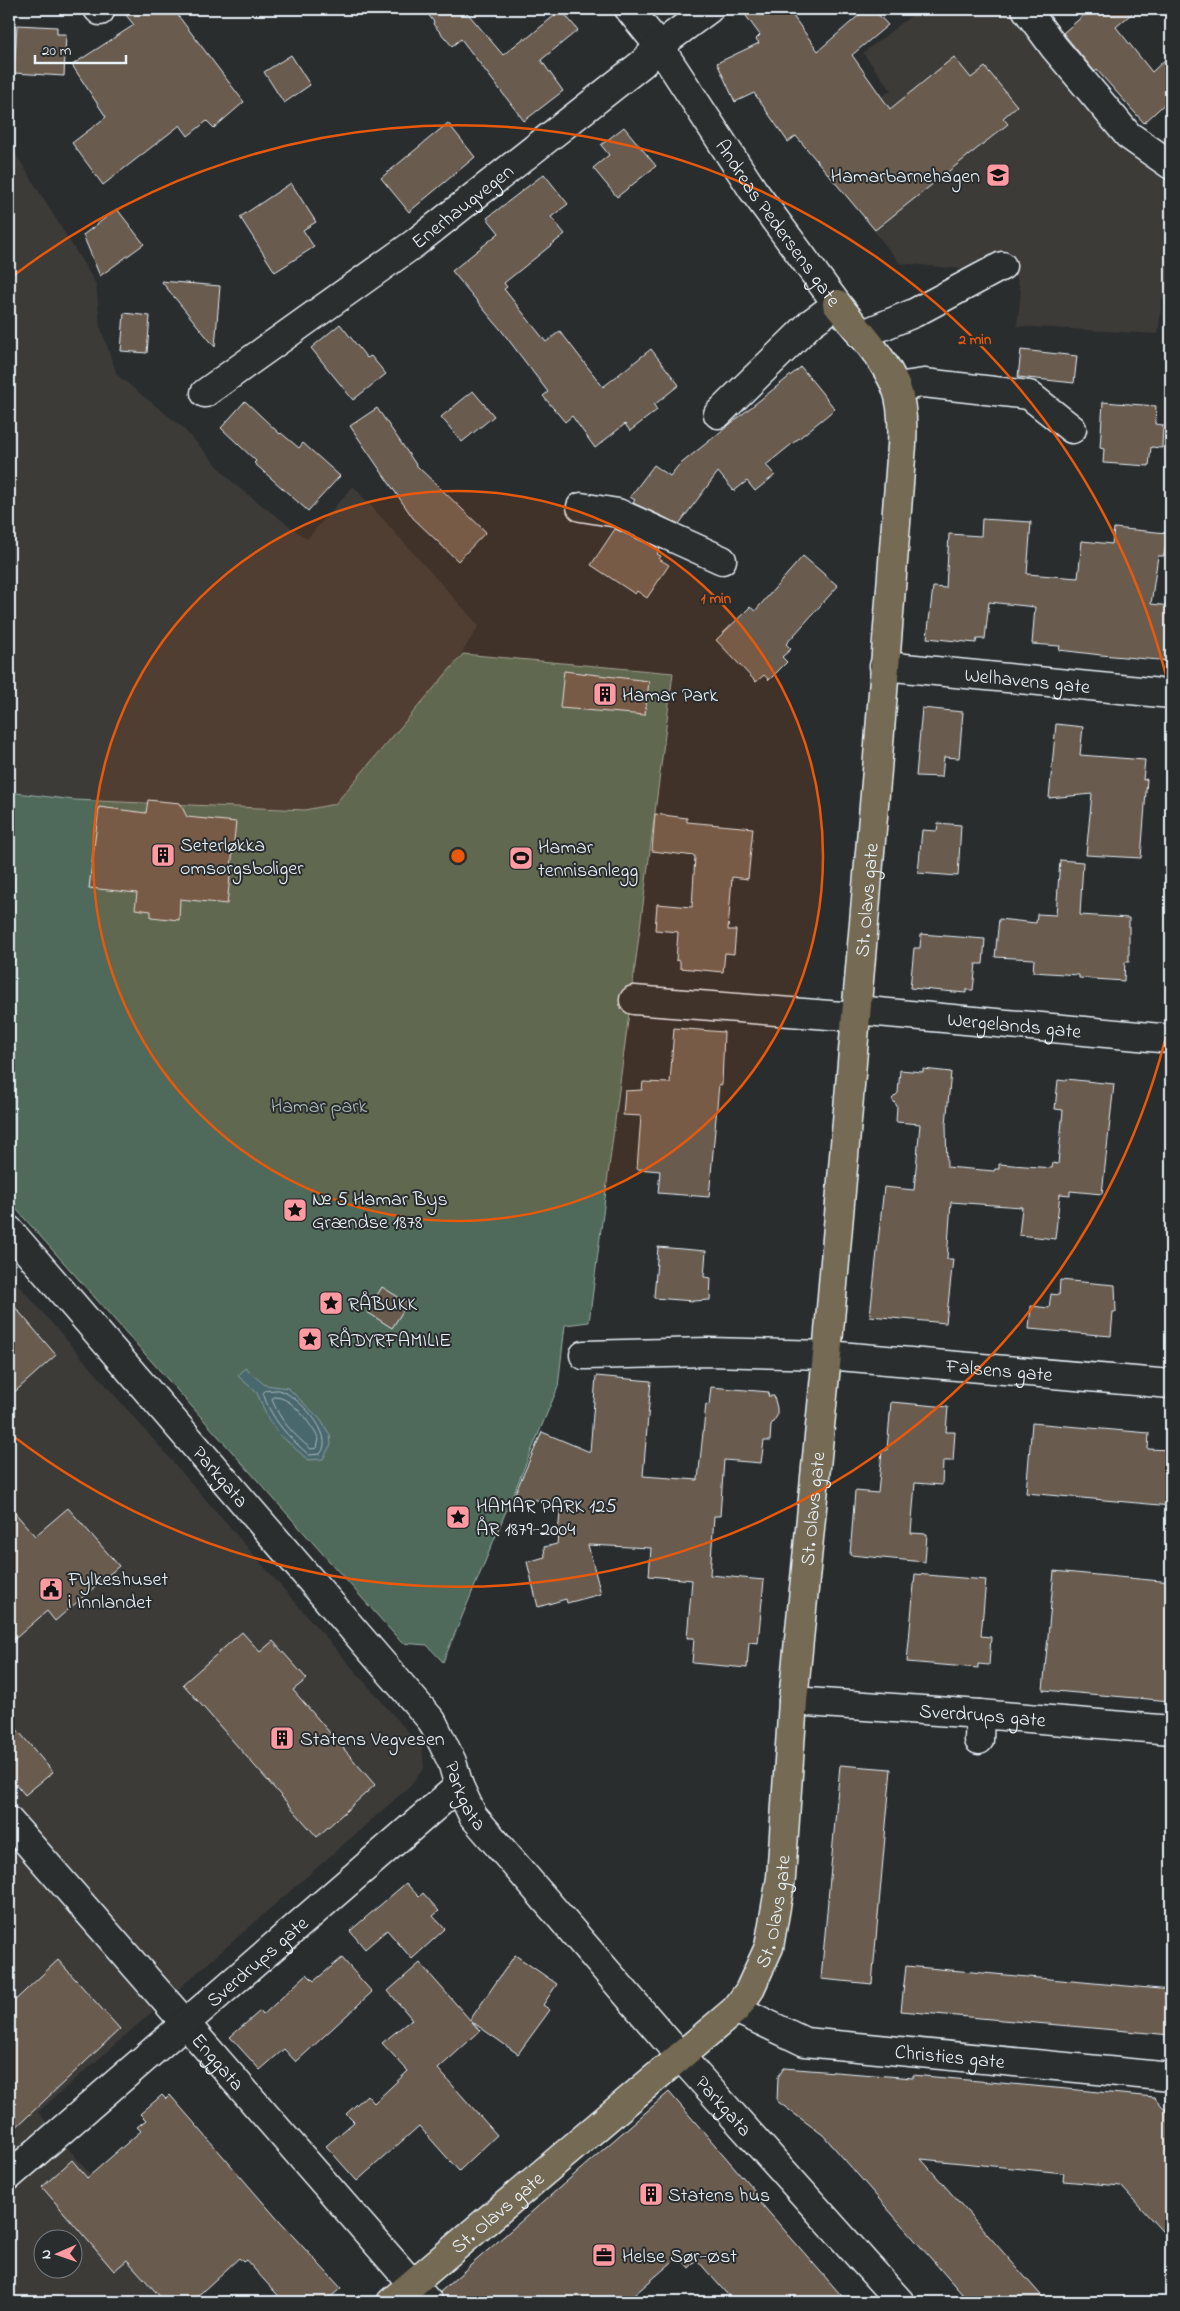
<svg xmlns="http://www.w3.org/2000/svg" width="1180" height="2311" font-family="'Indie Flower',sans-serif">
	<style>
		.built { fill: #3d3b38; fill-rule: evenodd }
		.green { fill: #506b5a; stroke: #9caea9 }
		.water { fill: #4a676d; stroke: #899ea5 }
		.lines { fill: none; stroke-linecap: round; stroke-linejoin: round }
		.shore { stroke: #a9bac0; stroke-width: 1 }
		.building { fill: #695c50; stroke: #e8f1f8 }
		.minor-casing { stroke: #e8f1f8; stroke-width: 31 }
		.major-casing { stroke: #e8f1f8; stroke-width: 31 }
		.minor { stroke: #2a2d2e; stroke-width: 28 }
		.major { stroke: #746b52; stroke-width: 28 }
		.ring { fill: none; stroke: #e8590c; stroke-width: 2.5 }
		.labels { text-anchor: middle; stroke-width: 4; stroke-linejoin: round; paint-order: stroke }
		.poi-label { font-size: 20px; fill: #e8f1f8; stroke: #2a2d2e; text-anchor: start }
		.street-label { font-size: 20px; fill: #e8f1f8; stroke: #2a2d2e }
		.park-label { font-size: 20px; fill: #abbbb9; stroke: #2a2d2e }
		.centre { fill: #e8590c; stroke: #2a2d2e; stroke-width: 2.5 }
		.ring-label { font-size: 15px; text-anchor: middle; font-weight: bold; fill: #e8590c; stroke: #2a2d2e; stroke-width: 4; stroke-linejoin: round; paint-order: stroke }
	</style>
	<rect width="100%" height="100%" fill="#2a2d2e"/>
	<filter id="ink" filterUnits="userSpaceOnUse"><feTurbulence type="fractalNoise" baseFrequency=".02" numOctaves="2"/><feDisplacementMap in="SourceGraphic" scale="10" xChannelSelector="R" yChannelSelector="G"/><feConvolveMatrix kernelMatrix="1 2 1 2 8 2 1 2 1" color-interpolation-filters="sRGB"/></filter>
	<g filter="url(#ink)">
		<g class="built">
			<polygon points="920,9 1009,9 1129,151 1162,170 1171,181 1171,299 1162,299 1158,334 1017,326 1021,292 1009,253 971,270 900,263 822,167 873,103 891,90 863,53"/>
			<polygon points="9,143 96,284 100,326 117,375 182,427 235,485 307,539 353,486 479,626 448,673 335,804 305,810 74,800 9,791"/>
			<path d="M9,1274L422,1748L424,1768L409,1787L38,2112L197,2302H14L9,2297ZM42,2238H72V2268H42Z"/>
		</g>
		<polygon class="green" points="463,654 673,673 589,1322 565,1325 558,1387 443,1662 427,1645 402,1643 9,1201 9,792 74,800 305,810 335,804"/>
		<polygon class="water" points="245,1368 265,1385 288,1388 320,1419 330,1435 331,1444 323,1459 308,1460 279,1434 269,1421 257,1393 238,1376"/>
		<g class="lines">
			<g class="shore">
				<path d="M279,1390C297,1395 337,1435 320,1454L309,1455C288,1437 271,1419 263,1393L265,1391Z"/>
				<path d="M275,1397C293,1397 310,1424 319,1439L317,1448L311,1449C294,1435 279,1420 272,1399Z"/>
			</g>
		</g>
		<g class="building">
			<polygon points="121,9 173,9 244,102 214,128 207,121 188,136 180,125 103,185 72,143 106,117 72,65 134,25"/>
			<polygon points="424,9 464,9 503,55 524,38 525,40 561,10 578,30 541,60 563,91 524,121 461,39 452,46 433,24 434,22"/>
			<polygon points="741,9 788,9 818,51 866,9 873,9 888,25 852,55 890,109 954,57 971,78 985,67 1017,106 1003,118 1008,124 875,230 796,136 788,142 754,93 735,102 717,63 759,43 756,39 760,35"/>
			<polygon points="1091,9 1137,9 1116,27 1152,72 1171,54 1171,98 1144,123 1097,70 1095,72 1063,33"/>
			<polygon points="17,25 57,27 57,34 66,34 64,76 14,73"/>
			<polygon points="291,55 310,85 284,103 264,72"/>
			<polygon points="448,123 475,157 409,212 381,178"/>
			<polygon points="624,127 656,166 617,197 593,168 609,155 601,145"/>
			<polygon points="544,174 568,204 551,217 565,234 504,283 507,287 504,289 546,342 560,331 603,387 651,349 679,385 654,405 657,410 630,431 625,424 595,448 572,416 565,422 543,396 548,392 501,330 452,271 499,233 487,218"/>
			<polygon points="291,183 316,222 303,230 314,247 275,272 240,217"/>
			<polygon points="117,209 144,244 100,276 83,235"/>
			<polygon points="161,281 220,286 215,347"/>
			<polygon points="124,313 150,316 147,353 121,351"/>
			<polygon points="340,324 367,358 371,356 386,374 353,400 311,348"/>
			<polygon points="1021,350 1077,356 1074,383 1018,377"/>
			<polygon points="801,367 835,409 766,465 775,475 755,491 747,481 734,491 718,472 679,524 633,503 635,500 630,497 654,465 670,476 678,466"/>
			<polygon points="473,391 494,416 462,442 441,417"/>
			<polygon points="245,401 280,434 281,433 299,448 303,443 340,476 308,511 254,463 256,461 221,428"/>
			<polygon points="1103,402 1156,406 1155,424 1163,425 1162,448 1151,447 1149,466 1103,463 1104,449 1100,448"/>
			<polygon points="377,408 417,466 486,532 458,561 413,518 350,426"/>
			<polygon points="982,519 1031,522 1027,574 1078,578 1082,541 1112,544 1114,528 1167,533 1164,556 1158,556 1151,604 1171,606 1171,661 1101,655 1059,650 1060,646 1032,644 1035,607 989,602 985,639 977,639 976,643 927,638 933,587 946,588 949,534 981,536"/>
			<polygon points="615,529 660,549 657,554 661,556 659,559 669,565 647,598 637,591 635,594 591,565"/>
			<polygon points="803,556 838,586 786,644 791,649 782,657 787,662 769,680 764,675 756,682 716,640 750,607 755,611"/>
			<polygon points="564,671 649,681 645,715 560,708"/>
			<polygon points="922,708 963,712 959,758 944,757 942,777 916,776"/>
			<polygon points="1056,724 1083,727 1080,755 1145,760 1143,780 1147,779 1141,858 1086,855 1092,794 1049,798"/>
			<polygon points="148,800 180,803 187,817 236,822 227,904 180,899 179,920 151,917 151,911 135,909 137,893 89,888 99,807 146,813"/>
			<polygon points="655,814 687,818 687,822 753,828 748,879 732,877 728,930 736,930 734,954 725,953 723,972 680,968 680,961 676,960 678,932 655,930 657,904 692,907 695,856 652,851"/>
			<polygon points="938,823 961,825 958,876 918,873 922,830 937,831"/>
			<polygon points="1060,860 1083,862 1080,915 1129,918 1129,962 1125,962 1124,981 1079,978 1079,975 1033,972 1034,959 995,957 999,919 1036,923 1037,914 1056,915"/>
			<polygon points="921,934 985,939 983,964 976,964 973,990 966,990 966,993 910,988 914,948 920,948"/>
			<polygon points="674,1028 724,1032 722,1085 719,1084 709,1197 658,1193 660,1171 637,1169 641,1116 623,1115 625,1091 642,1090 643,1082 670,1083"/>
			<polygon points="923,1069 951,1072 946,1124 947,1167 994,1171 995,1169 999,1169 999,1164 1052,1168 1053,1163 1058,1164 1063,1110 1055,1109 1058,1080 1066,1081 1066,1079 1114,1084 1102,1194 1070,1191 1070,1195 1060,1194 1055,1239 1019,1235 1022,1207 951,1202 947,1259 953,1259 946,1323 870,1316 884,1187 914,1190 920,1124 896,1122 897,1106 892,1099 898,1093 900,1070 923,1072"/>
			<polygon points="658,1247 706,1251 704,1277 711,1278 710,1300 694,1301 654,1298"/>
			<polygon points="1060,1280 1115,1285 1116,1312 1113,1312 1111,1336 1029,1329 1031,1306 1049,1308 1051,1294 1059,1295"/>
			<polygon points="382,1287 408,1303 392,1328 367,1312"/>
			<polygon points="9,1300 56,1355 9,1397"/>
			<polygon points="596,1376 651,1381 643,1476 698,1480 706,1404 709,1405 711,1387 769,1392 768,1396 774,1396 777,1408 777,1416 771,1425 770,1441 764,1441 761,1463 724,1460 720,1516 714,1516 710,1575 764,1580 758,1643 749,1642 747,1668 692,1663 694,1638 687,1638 692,1580 649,1576 651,1548 588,1545 601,1594 567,1603 566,1599 538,1607 527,1562 545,1557 544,1547 557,1544 561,1502 513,1498 542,1432 590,1452"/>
			<polygon points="891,1402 948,1407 946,1432 955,1432 953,1461 943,1461 942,1485 915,1483 911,1533 927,1534 925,1562 850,1555 855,1491 878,1493 882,1451 887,1450"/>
			<polygon points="1032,1423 1149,1433 1148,1449 1171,1450 1171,1506 1026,1493"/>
			<polygon points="9,1506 35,1536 68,1508 119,1566 55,1621 47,1611 9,1644"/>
			<polygon points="1054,1571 1171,1582 1171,1701 1043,1690"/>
			<polygon points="915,1574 986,1580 981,1636 991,1637 989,1665 978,1664 978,1668 907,1662"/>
			<polygon points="242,1632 260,1652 273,1641 307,1679 293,1690 375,1785 317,1837 183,1684"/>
			<polygon points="9,1720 53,1772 25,1795 9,1776"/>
			<polygon points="840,1765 891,1769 872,1984 821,1979"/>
			<polygon points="406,1883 419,1897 423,1893 439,1911 433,1916 445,1929 412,1959 387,1930 365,1949 350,1931"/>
			<polygon points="515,1955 557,1984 543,2005 550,2010 518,2054 471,2021 480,2031 438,2069 497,2135 459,2171 419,2126 357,2181 326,2146 354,2122 346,2114 367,2095 374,2103 408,2071 382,2043 412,2019 388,1991 420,1963 470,2020"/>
			<polygon points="342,1958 372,1992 296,2062 284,2049 260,2070 230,2037 260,2011 263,2015 307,1974 314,1981"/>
			<polygon points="58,1960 120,2029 9,2134 9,2006"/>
			<polygon points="906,1966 1171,1990 1171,2035 901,2011"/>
			<polygon points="784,2068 913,2078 913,2075 1154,2097 1171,2116 1171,2241 1121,2186 1063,2181 1064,2173 921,2159 1047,2302 969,2302 823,2135 777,2101 778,2077"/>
			<polygon points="669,2092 755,2191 752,2193 847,2302 734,2302 697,2260 689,2268 679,2256 626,2302 443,2302 440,2292"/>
			<polygon points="162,2095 166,2099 170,2095 280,2222 341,2288 325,2302 284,2302 246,2260 243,2262 239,2258 191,2302 165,2302 127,2260 114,2271 42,2187 72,2160 87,2178 141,2131 137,2127 146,2120 140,2114"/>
		</g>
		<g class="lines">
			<g class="minor-casing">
				<g id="minor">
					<polyline points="98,9 100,11"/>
					<path id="s1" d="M629,9L659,46L753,190L837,304L811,323L718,414"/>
					<polyline points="1026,9 1054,47 1128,135 1171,165"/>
					<polyline points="861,335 914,313 1002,266"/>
					<polyline points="896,387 924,383 1029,395 1072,429"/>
					<path id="s2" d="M205,393L415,243L643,63L659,46L709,9"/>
					<polyline points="581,507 618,513 722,560"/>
					<path id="s3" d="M884,666L1171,694"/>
					<polyline points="634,1000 855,1017"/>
					<path id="s4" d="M856,1010L1171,1039"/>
					<path id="s5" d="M9,1230L432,1721L452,1762L459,1786L473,1816L680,2056L900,2302"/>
					<path id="s6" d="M584,1355L708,1352L827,1355L1171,1384"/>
					<path id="s7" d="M793,1701L980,1714L1171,1730"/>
					<polyline points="979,1740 980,1714"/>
					<path id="s8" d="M9,1821L428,2302"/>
					<path id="s9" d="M736,2009L805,2042L1171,2077"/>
					<path id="s10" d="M9,2176L459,1786"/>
				</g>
			</g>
			<g class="major-casing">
				<g id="major">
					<path id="s11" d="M391,2302L736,2009L749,1991L769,1947L781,1878L793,1701L827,1355L877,770L902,445C903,426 903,405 896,387C883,356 857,330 837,304"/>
				</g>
			</g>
			<use href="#minor" class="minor"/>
			<use href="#major" class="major"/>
		</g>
	</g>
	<circle cx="458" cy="856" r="365" fill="#e8590c" fill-opacity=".12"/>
	<g class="ring">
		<circle cx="458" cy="856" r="365"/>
		<path d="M1170 1020A731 731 0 0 1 13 1436M13 276A731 731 0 0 1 1170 692"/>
	</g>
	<defs>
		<g id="school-square" transform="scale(1.25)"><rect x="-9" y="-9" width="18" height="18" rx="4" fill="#ff9aa2" stroke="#2a2d2e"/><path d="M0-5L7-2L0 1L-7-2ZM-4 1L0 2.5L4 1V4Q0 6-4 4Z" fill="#111"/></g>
		<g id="building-square" transform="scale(1.25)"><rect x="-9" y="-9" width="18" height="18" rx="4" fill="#ff9aa2" stroke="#2a2d2e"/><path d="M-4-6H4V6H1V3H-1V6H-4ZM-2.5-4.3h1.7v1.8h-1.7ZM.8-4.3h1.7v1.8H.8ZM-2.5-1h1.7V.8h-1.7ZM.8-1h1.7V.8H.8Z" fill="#111"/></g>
		<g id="stadium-square" transform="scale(1.25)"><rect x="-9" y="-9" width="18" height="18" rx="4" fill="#ff9aa2" stroke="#2a2d2e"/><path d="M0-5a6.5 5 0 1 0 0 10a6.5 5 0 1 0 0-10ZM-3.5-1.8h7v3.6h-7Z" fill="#111"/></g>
		<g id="sight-square" transform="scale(1.25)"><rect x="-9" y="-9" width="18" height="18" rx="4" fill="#ff9aa2" stroke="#2a2d2e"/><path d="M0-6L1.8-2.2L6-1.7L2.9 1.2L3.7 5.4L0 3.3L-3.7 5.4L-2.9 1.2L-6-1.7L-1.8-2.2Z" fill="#111"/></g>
		<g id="civic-square" transform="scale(1.25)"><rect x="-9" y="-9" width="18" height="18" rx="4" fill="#ff9aa2" stroke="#2a2d2e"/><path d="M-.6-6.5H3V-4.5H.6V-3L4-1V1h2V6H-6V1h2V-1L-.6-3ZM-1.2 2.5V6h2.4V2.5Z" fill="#111"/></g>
		<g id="office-square" transform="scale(1.25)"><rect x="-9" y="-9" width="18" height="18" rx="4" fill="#ff9aa2" stroke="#2a2d2e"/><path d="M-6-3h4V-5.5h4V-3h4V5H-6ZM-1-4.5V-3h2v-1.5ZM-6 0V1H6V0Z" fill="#111"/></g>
	</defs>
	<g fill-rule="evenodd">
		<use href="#school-square" x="998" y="175"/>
		<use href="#building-square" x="605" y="694"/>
		<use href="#building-square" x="163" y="855"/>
		<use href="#stadium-square" x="521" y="858"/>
		<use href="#sight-square" x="295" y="1210"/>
		<use href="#sight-square" x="331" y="1303"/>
		<use href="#sight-square" x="310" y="1339"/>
		<use href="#sight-square" x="458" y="1517"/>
		<use href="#civic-square" x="51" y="1589"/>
		<use href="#building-square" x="282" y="1738"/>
		<use href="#building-square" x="651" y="2194"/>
		<use href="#office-square" x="604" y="2255"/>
	</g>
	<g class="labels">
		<g class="poi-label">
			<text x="980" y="182" text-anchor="end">Hamarbarnehagen</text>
			<text x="622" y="701">Hamar Park</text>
			<text x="180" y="851">Seterløkka<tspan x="180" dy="23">omsorgsboliger</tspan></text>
			<text x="538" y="853">Hamar<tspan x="538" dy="23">tennisanlegg</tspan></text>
			<text x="312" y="1205">№ 5 Hamar Bys<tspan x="312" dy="23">Grændse 1878</tspan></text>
			<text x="348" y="1310">RÅBUKK</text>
			<text x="328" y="1346">RÅDYRFAMILIE</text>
			<text x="476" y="1512">HAMAR PARK 125<tspan x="476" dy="23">ÅR 1879-2004</tspan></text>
			<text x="68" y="1585">Fylkeshuset<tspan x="68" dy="23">i Innlandet</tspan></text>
			<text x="300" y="1745">Statens Vegvesen</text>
			<text x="668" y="2201">Statens hus</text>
			<text x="622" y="2262">Helse Sør-Øst</text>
		</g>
		<g class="street-label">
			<text dy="7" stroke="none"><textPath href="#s2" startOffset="318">Enerhaugvegen</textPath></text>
			<text dy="7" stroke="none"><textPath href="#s1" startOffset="261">Andreas Pedersens gate</textPath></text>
			<text dy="7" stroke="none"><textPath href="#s3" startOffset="144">Welhavens gate</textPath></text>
			<text dy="7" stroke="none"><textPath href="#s11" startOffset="1575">St. Olavs gate</textPath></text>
			<text dy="7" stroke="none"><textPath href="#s4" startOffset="159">Wergelands gate</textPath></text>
			<text dy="7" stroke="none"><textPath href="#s6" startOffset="416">Falsens gate</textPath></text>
			<text dy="7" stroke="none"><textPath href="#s5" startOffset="325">Parkgata</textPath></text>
			<text dy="7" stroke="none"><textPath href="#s11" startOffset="964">St. Olavs gate</textPath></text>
			<text dy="7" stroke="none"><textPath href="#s7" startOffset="190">Sverdrups gate</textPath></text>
			<text dy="7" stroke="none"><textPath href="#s5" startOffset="730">Parkgata</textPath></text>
			<text dy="7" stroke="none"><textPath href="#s11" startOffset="559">St. Olavs gate</textPath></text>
			<text dy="7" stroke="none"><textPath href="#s10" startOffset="328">Sverdrups gate</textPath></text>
			<text dy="7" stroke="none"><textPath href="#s9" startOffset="222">Christies gate</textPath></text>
			<text dy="7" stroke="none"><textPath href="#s8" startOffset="319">Enggata</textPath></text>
			<text dy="7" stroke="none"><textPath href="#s5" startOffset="1135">Parkgata</textPath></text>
			<text dy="7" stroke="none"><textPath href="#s11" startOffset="139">St. Olavs gate</textPath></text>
		</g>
		<g class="park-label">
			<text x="319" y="1112">Hamar park</text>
		</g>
	</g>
	<circle cx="458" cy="856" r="8" class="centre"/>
	<g class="ring-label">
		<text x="975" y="344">2 min</text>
		<text x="716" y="603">1 min</text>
	</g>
	<rect width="1180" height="2311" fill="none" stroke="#2a2d2e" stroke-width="30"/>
	<rect x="15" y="15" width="1150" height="2281" fill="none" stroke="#e8f1f8" stroke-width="2" filter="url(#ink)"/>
	<g transform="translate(58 2254) rotate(268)"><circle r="24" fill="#2a2d2e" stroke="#767b7f"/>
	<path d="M0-4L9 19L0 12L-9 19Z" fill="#ff9aa2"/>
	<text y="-8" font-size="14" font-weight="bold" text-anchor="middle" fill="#e8f1f8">N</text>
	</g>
	<path d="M35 55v8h91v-8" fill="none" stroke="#e8f1f8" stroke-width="2.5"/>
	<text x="42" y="55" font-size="15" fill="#e8f1f8" stroke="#2a2d2e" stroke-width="4" paint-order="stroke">20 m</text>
</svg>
